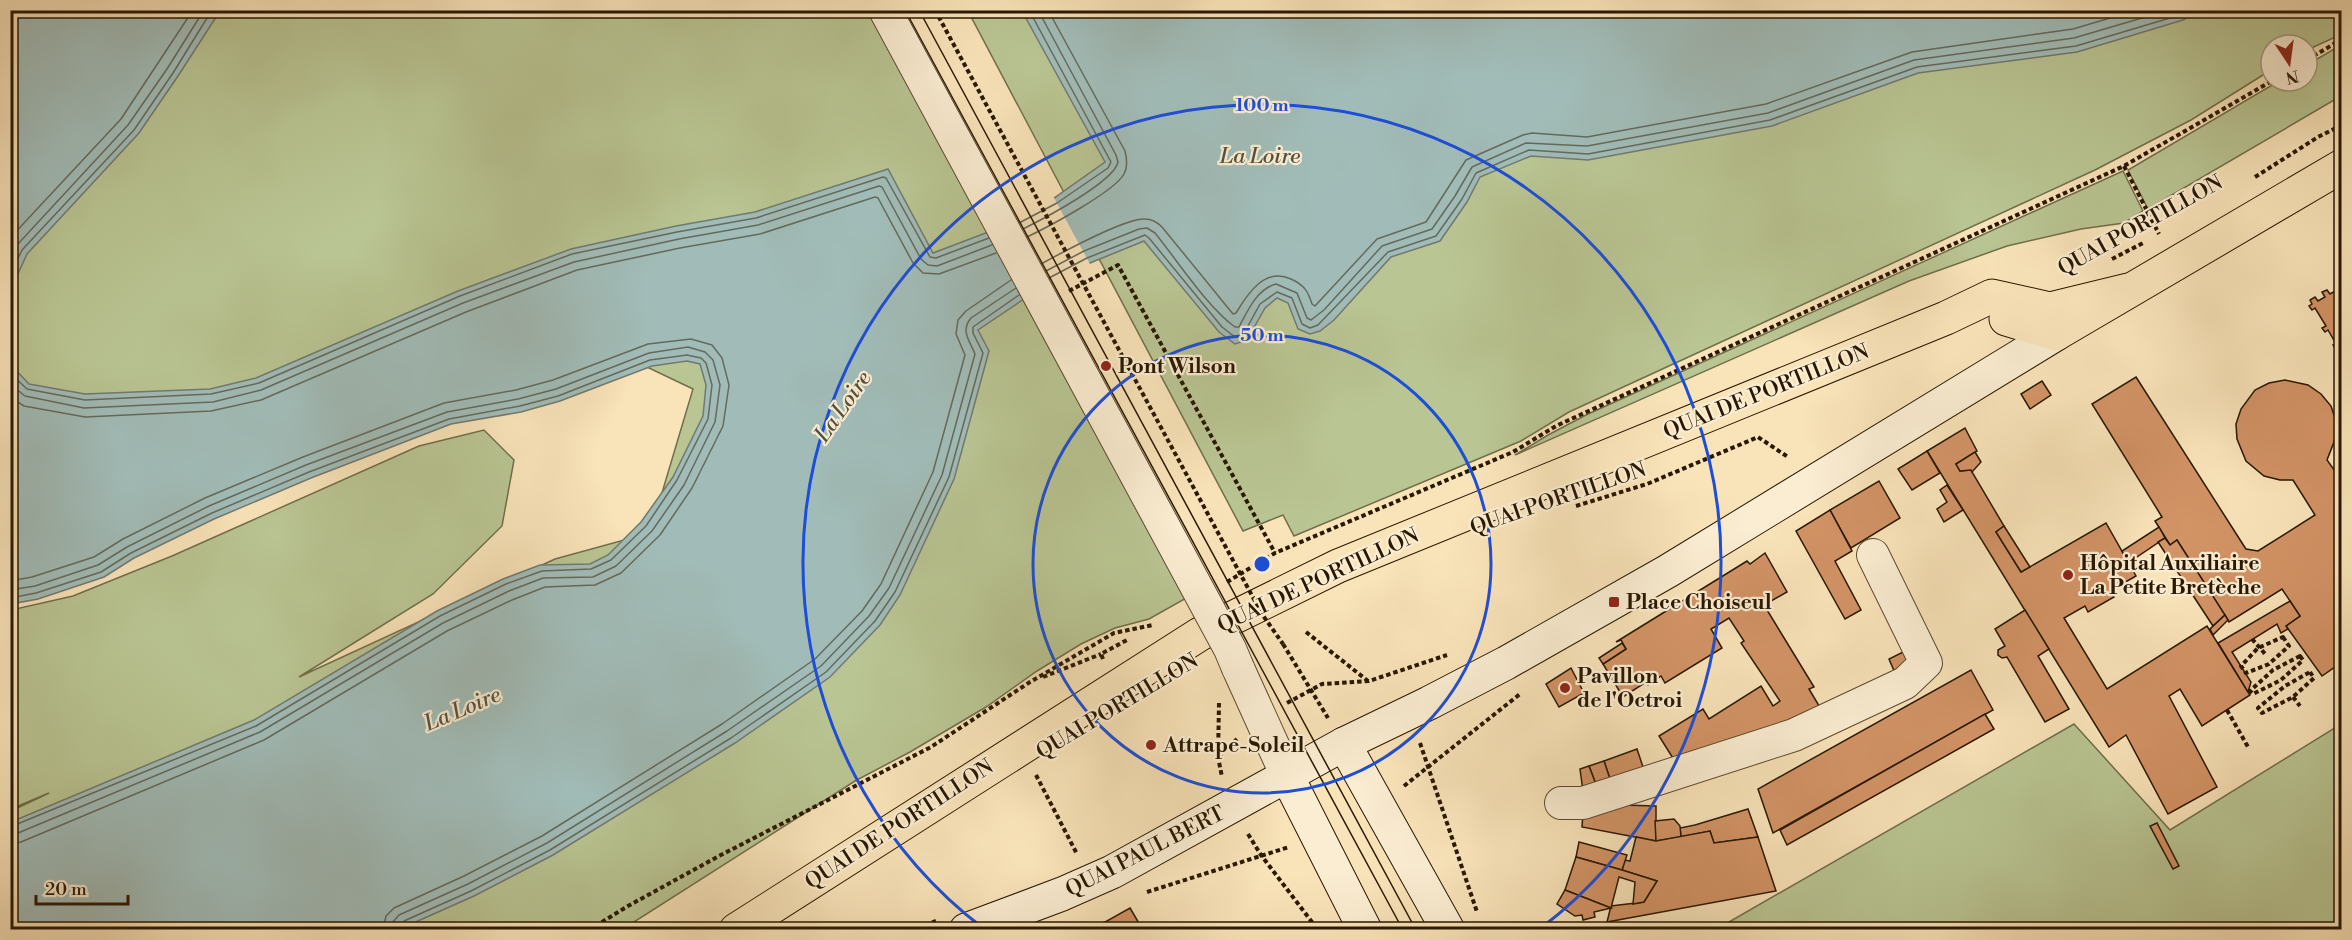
<svg xmlns="http://www.w3.org/2000/svg" width="2352" height="940" font-family="'Libre Bodoni',serif">
	<style>
		.green { fill: #b9c593; stroke: #706e4a; stroke-width: 1.5 }
		.water { fill: #a1bcb8; stroke: #717a6f; stroke-width: 1.5 }
		.pier { fill: #f9e3b9 }
		.lines { fill: none; stroke-linecap: round; stroke-linejoin: round }
		.shore { stroke: #646a5c; stroke-width: 1.5 }
		.building { fill: #d29365; stroke: #281701; stroke-width: 1.5 }
		.street-casing { stroke: #5c4a2f; stroke-width: 34 }
		.secondary-casing { stroke: #281701; stroke-width: 35 }
		.primary-casing { stroke: #281701; stroke-width: 35 }
		.path { stroke: #281701; stroke-width: 4; stroke-dasharray: 4.5 3; stroke-linecap: butt }
		.street { stroke: #fbedd2; stroke-width: 32 }
		.secondary { stroke: #fbedd2; stroke-width: 33 }
		.primary { stroke: #f9e3b9; stroke-width: 33 }
		.tram { stroke: #281701; stroke-width: 1.5 }
		.street-bridge-casing { stroke: #5c4a2f; stroke-width: 34; stroke-linecap: butt }
		.path-bridge { stroke: #281701; stroke-width: 4; stroke-dasharray: 4.5 3; stroke-linecap: butt }
		.street-bridge { stroke: #fbedd2; stroke-width: 32 }
		.ring { fill: none; stroke: #1d4ed8; stroke-width: 3 }
		.poi-dot { fill: #8f2418; stroke: #fbedd2; stroke-width: 2 }
		.labels { text-anchor: middle; stroke-width: 4.5; stroke-linejoin: round; paint-order: stroke }
		.street-label { font-size: 21px; fill: #281701; stroke: #fbedd2 }
		.poi-label { font-size: 21px; font-weight: bold; fill: #281701; stroke: #fbedd2; text-anchor: start }
		.water-label { font-size: 22px; font-style: italic; fill: #525141; stroke: #fbedd2 }
		.centre { fill: #1d4ed8; stroke: #fbedd2; stroke-width: 3 }
		.ring-label { font-size: 18px; text-anchor: middle; font-weight: bold; fill: #1d4ed8; stroke: #fbedd2; stroke-width: 4.5; stroke-linejoin: round; paint-order: stroke }
	</style>
	<rect width="100%" height="100%" fill="#f9e3b9"/>
	<filter id="stains"><feTurbulence type="fractalNoise" baseFrequency=".00333" numOctaves="4"/><feColorMatrix values="0 0 0 0 .2 0 0 0 0 .09 0 0 0 0 .02 0 0 0 .5 -.17"/></filter>
	<radialGradient id="worn" r=".72"><stop offset=".6" stop-color="#630" stop-opacity="0"/><stop offset="1" stop-color="#630" stop-opacity=".3"/></radialGradient>
	<g class="green">
		<polygon points="2341,10 2342,34 2307,50 2307,45 2271,45 2271,70 2191,120 2095,170 1569,412 1521,441 1294,536 1283,515 1243,531 968,11"/>
		<polygon points="10,11 896,11 1190,596 1149,619 1115,628 1081,644 1037,671 986,707 910,752 855,781 623,929 11,929 11,811 49,793 11,809 11,610 73,596 172,556 419,446 484,430 514,460 502,526 433,594 299,677 555,559 650,533 693,389 624,356 11,564"/>
		<polygon points="2341,45 2341,96 2148,209 2128,170 2279,81 2307,81 2307,65"/>
		<polygon points="2123,171 2143,211 2124,223 2081,229 2007,246 1909,281 1515,455 1548,435 1586,415"/>
		<polygon points="2074,724 2170,830 2341,724 2341,929 1715,930"/>
	</g>
	<g class="water">
		<polygon points="11,10 220,11 178,76 139,133 27,254 11,289"/>
		<polygon points="1022,11 2199,11 2183,20 2077,52 1918,73 1772,126 1588,160 1531,156 1480,177 1467,202 1440,241 1391,257 1334,320 1320,331 1310,334 1298,329 1288,303 1277,298 1265,308 1247,340 1235,344 1219,332 1144,241 1090,263 1027,297 978,330 989,351 954,479 900,595 880,625 830,677 735,743 553,855 474,896 400,929 11,929 11,822 254,720 437,611 503,579 540,565 590,564 608,555 641,522 673,477 703,416 706,385 700,364 687,361 652,366 560,401 521,412 451,424 311,478 214,519 134,558 104,577 38,599 11,604 10,364 29,384 85,394 210,389 256,378 458,291 571,249 676,226 755,212 888,169 933,253 991,231 1054,198 1105,162"/>
	</g>
	<polygon class="pier" points="1053,196 1091,266 1029,299 990,228"/>
	<g class="lines">
		<g class="shore">
			<polyline points="1019,223 1057,203 1108,168 1111,162 1029,10"/>
			<path d="M1023,229C1043,219 1114,182 1118,162L1116,155L1038,10"/>
			<path d="M1027,237C1048,227 1114,192 1124,174C1128,167 1127,159 1125,151L1048,10"/>
			<polyline points="10,238 121,119 193,10"/>
			<polyline points="10,257 17,245 128,125 167,69 204,10"/>
			<path d="M1041,264C1061,253 1126,218 1145,219C1152,219 1157,222 1162,227L1233,314L1236,313C1248,293 1265,267 1291,279C1304,285 1308,291 1312,304L1315,306L1377,239L1426,222L1466,160L1523,135L1532,133L1587,137L1766,104L1912,52L2073,29L2137,10"/>
			<path d="M1046,271L1084,251L1139,229L1147,228L1155,233C1177,260 1208,308 1235,327H1239C1248,310 1257,289 1276,284L1297,293L1307,318L1311,320L1324,310L1382,246L1432,229L1455,196L1472,167L1526,143L1587,146L1768,113L1914,60L2074,38L2169,10"/>
			<polyline points="10,275 22,250 134,130 173,73 212,10"/>
			<polyline points="1049,278 1087,258 1145,235 1149,238 1222,327 1235,337 1243,335 1260,304 1277,292 1292,298 1302,324 1310,328 1318,325 1388,252 1436,236 1462,199 1476,173 1529,150 1588,154 1770,120 1917,67 2076,46 2180,15 2187,10"/>
			<polyline points="10,373 27,389 85,400 211,394 259,383 460,296 572,254 677,232 756,218 883,177 886,178 930,257 936,258 989,238"/>
			<polyline points="10,384 25,396 84,408 213,402 261,390 463,303 574,262 679,239 758,225 879,186 882,187 921,259 928,265 937,266 992,245"/>
			<polyline points="10,397 24,406 85,417 211,411 261,400 466,312 577,270 680,248 760,234 875,197 878,198 913,263 923,273 939,274 996,253"/>
			<polyline points="10,581 32,577 94,557 123,539 205,498 303,457 444,403 516,390 553,380 648,344 691,339 712,345 722,358 729,385 723,426 692,488 660,535 621,573 595,585 545,587 512,600 447,631 264,740 21,842 10,843"/>
			<polyline points="10,590 35,586 98,565 127,547 209,506 306,465 447,412 518,399 556,389 649,353 688,347 705,352 713,360 720,385 715,422 684,485 652,531 616,566 593,577 543,578 509,591 443,623 260,732 18,833 10,834"/>
			<polyline points="10,598 36,593 101,572 131,553 212,513 309,472 449,419 520,406 558,396 650,360 687,355 701,358 706,363 712,385 708,419 677,480 646,526 611,560 591,569 542,571 506,584 440,616 256,726 10,827"/>
			<polyline points="383,930 386,916 394,908 464,876 542,836 722,724 815,659 862,611 881,584 933,472 965,355 956,334 958,320 966,311 1011,280"/>
			<path d="M392,930L393,922L399,915L468,884L547,843L727,731L821,666L869,616L889,588L942,475L975,354C970,341 960,331 971,318L1016,288"/>
			<polyline points="400,930 404,921 471,891 550,850 731,738 826,672 875,621 895,592 949,477 983,353 973,333 973,327 1019,295"/>
		</g>
	</g>
	<g class="building">
		<polygon points="2327,290 2330,294 2337,290 2342,292 2342,351 2339,347 2336,350 2333,345 2336,344 2328,330 2325,332 2322,328 2326,326 2315,308 2312,310 2309,306 2312,304 2310,300 2315,297 2318,301 2325,297 2322,292"/>
		<polygon points="2136,377 2244,546 2246,549 2258,551 2315,515 2293,480 2280,480 2264,476 2246,461 2237,439 2236,424 2241,409 2255,390 2269,383 2285,380 2308,385 2321,394 2331,406 2336,421 2336,437 2327,460 2342,481 2342,662 2322,676 2286,626 2300,616 2282,589 2229,622 2177,540 2170,545 2155,521 2162,517 2092,404"/>
		<polygon points="2042,381 2051,395 2030,409 2021,394"/>
		<polygon points="1965,428 1977,451 1956,464 1960,471 1971,470 1972,472 2004,526 1996,532 2021,572 2106,523 2136,576 2110,591 2114,597 2088,612 2085,606 2064,618 2107,689 2207,626 2250,695 2202,726 2180,689 2169,696 2217,787 2168,814 2126,735 2109,747 1927,451"/>
		<polygon points="1927,451 1940,473 1912,490 1898,469"/>
		<polygon points="1975,452 1981,462 1972,472 1971,470 1960,471 1956,464"/>
		<polygon points="1879,481 1900,518 1851,548 1830,510"/>
		<polygon points="1947,485 1963,510 1944,522 1937,509 1947,502 1940,490"/>
		<polygon points="1830,510 1852,551 1835,561 1861,610 1845,619 1796,531"/>
		<polygon points="2004,526 2030,567 2021,572 1996,532"/>
		<polygon points="2159,527 2165,538 2128,563 2122,551"/>
		<polygon points="2165,538 2170,545 2177,540 2225,615 2213,626 2158,542"/>
		<polygon points="1765,553 1787,592 1764,605 1814,687 1809,689 1821,709 1676,763 1659,736 1703,709 1709,719 1761,686 1773,706 1780,701 1741,643 1744,641 1729,618 1711,629 1722,648 1665,683 1661,676 1648,685 1646,682 1623,697 1603,664 1626,649 1621,640 1616,642 1747,561 1750,564"/>
		<polygon points="2290,601 2300,616 2286,626 2288,629 2281,633 2277,624 2232,652 2251,682 2248,692 2218,643"/>
		<polygon points="2025,610 2049,649 2038,656 2069,709 2045,722 2007,657 2002,658 1998,655 1998,650 2005,646 1995,629"/>
		<polygon points="2225,615 2228,620 2213,635 2210,629"/>
		<polygon points="1622,643 1626,649 1603,664 1599,658"/>
		<polygon points="1907,650 1914,664 1895,673 1889,659"/>
		<polygon points="1571,668 1584,693 1559,707 1546,684"/>
		<polygon points="1971,670 1993,710 1773,833 1758,789"/>
		<polygon points="1985,714 1994,729 1787,845 1780,830"/>
		<polygon points="1637,749 1644,770 1611,782 1604,761"/>
		<polygon points="1604,761 1611,782 1597,787 1589,766"/>
		<polygon points="1589,766 1597,787 1583,791 1580,769"/>
		<polygon points="1621,805 1656,806 1656,841 1582,827 1583,812"/>
		<polygon points="1748,809 1758,837 1714,843 1710,831 1681,837 1680,828 1695,825"/>
		<polygon points="1674,819 1680,826 1681,837 1656,841 1655,821"/>
		<polygon points="2157,823 2179,866 2173,869 2150,826"/>
		<polygon points="1710,831 1714,843 1758,837 1776,891 1607,922 1611,906 1644,902 1657,881 1622,870 1625,860 1630,861 1636,837 1656,841"/>
		<polygon points="1579,842 1627,855 1622,870 1576,857"/>
		<polygon points="1576,857 1622,870 1657,881 1644,902 1633,904 1635,882 1619,877 1611,908 1565,890"/>
		<polygon points="1565,890 1611,908 1594,912 1595,917 1583,920 1582,915 1575,916 1557,904"/>
		<polygon points="1130,908 1143,930 1109,930 1105,922"/>
		<polygon points="1105,922 1109,930 1085,930 1091,927"/>
	</g>
	<g class="lines">
		<g class="street-casing">
			<g id="street">
				<polyline points="1238,668 1287,776"/>
				<polyline points="1561,803 1583,803 1794,735 1905,683 1926,663 1873,555"/>
			</g>
		</g>
		<g class="secondary-casing">
			<g id="secondary">
				<polyline points="1344,744 1448,930"/>
				<polyline points="1287,776 1365,930"/>
				<polyline points="966,930 1062,894 1112,872 1344,744 1429,703 1506,663 1668,571 2056,334"/>
			</g>
		</g>
		<g class="primary-casing">
			<g id="primary">
				<polyline points="2006,319 2056,334 2342,166"/>
				<polyline points="736,930 1200,634 1338,566 1946,318 1992,296 2050,309 2128,290"/>
			</g>
		</g>
		<g class="path">
			<polyline points="2307,60 2342,39"/>
			<polyline points="2124,166 2159,234"/>
			<polyline points="2255,177 2318,137 2342,125"/>
			<polyline points="2112,259 2145,242"/>
			<polyline points="1069,291 1118,265 1275,553"/>
			<polyline points="1576,506 1647,484 1758,437 1788,457"/>
			<polyline points="1227,582 1275,553 1513,452 1556,426 2124,166 2272,81"/>
			<polyline points="1306,632 1368,681"/>
			<polygon points="2283,637 2289,646 2269,664 2246,673 2241,666 2258,648"/>
			<polyline points="2252,639 2266,655"/>
			<polyline points="1283,644 1328,718"/>
			<polygon points="2300,656 2303,660 2281,680 2253,694 2250,691 2273,670"/>
			<polyline points="1103,659 1101,654 1127,640"/>
			<polygon points="2310,672 2314,678 2293,697 2262,713 2258,708 2285,686"/>
			<polyline points="1043,677 1101,654"/>
			<polyline points="2293,697 2300,706"/>
			<polyline points="1219,703 1218,757 1222,777"/>
			<polyline points="1287,703 1322,684 1369,681 1447,655"/>
			<polyline points="2227,710 2248,747"/>
			<polyline points="1420,743 1477,912"/>
			<polyline points="1218,757 1237,739"/>
			<polyline points="1036,775 1077,854"/>
			<polyline points="1404,786 1520,694"/>
			<polyline points="1248,834 1261,855 1318,930"/>
			<polyline points="1147,892 1289,847"/>
			<polyline points="589,930 628,906 719,856 931,747 1030,682 1114,633 1153,625"/>
			<polyline points="911,930 936,921"/>
		</g>
		<use href="#street" class="street"/>
		<use href="#secondary" class="secondary"/>
		<use href="#primary" class="primary"/>
		<g class="tram">
			<polyline points="905,10 1403,930"/>
			<polyline points="919,10 1416,930"/>
		</g>
		<g class="street-bridge-casing">
			<polyline id="street-bridge" points="885,10 1230,649 1238,668"/>
		</g>
		<polyline class="path-bridge" points="935,10 1262,614 1283,644"/>
		<use href="#street-bridge" class="street-bridge"/>
	</g>
	<g class="ring">
		<circle cx="1262" cy="564" r="229"/>
		<path d="M983 928A459 459 0 1 1 1541 928"/>
	</g>
	<g class="poi-dot">
		<circle cx="1106" cy="366" r="6"/>
		<circle cx="2068" cy="575" r="6"/>
		<rect x="1608" y="596" width="12" height="12" rx="3"/>
		<circle cx="1565" cy="688" r="6"/>
		<circle cx="1151" cy="745" r="6"/>
	</g>
	<g class="labels">
		<g class="street-label">
			<text transform="translate(2140 225) rotate(-29)" y="7">QUAI PORTILLON</text>
			<text transform="translate(1766 391) rotate(-22)" y="7">QUAI DE PORTILLON</text>
			<text transform="translate(1558 498) rotate(-19)" y="7">QUAI PORTILLON</text>
			<text transform="translate(1318 580) rotate(-25)" y="7">QUAI DE PORTILLON</text>
			<text transform="translate(1117 706) rotate(-31)" y="7">QUAI PORTILLON</text>
			<text transform="translate(899 824) rotate(-33)" y="7">QUAI DE PORTILLON</text>
			<text transform="translate(1145 851) rotate(-27)" y="7">QUAI PAUL BERT</text>
		</g>
		<g class="poi-label">
			<text x="1118" y="373">Pont Wilson</text>
			<text x="2080" y="570">Hôpital Auxiliaire<tspan x="2080" dy="24">La Petite Bretèche</tspan></text>
			<text x="1626" y="609">Place Choiseul</text>
			<text x="1577" y="683">Pavillon<tspan x="1577" dy="24">de l'Octroi</tspan></text>
			<text x="1163" y="752">Attrape-Soleil</text>
		</g>
		<g class="water-label">
			<text x="1260" y="163">La Loire</text>
			<text transform="translate(842 406) rotate(-55)" y="8">La Loire</text>
			<text transform="translate(462 708) rotate(-23)" y="8">La Loire</text>
		</g>
	</g>
	<circle cx="1262" cy="564" r="9" class="centre"/>
	<g class="ring-label">
		<text x="1262" y="111">100 m</text>
		<text x="1262" y="341">50 m</text>
	</g>
	<rect width="2352" height="940" fill="none" stroke="#f9e3b9" stroke-width="36"/>
	<rect x="12" y="12" width="2328" height="916" fill="none" stroke="#281701" stroke-width="3"/>
	<rect x="18" y="18" width="2316" height="904" fill="none" stroke="#281701" stroke-width="1.5"/>
	<g transform="translate(2289 63) rotate(167)"><circle r="28" fill="#fbedd2" stroke="#a7977e" stroke-width="1.5"/>
	<path d="M0-4.5L10 22L0 15L-10 22Z" fill="#8f2418"/>
	<text y="-9" font-size="16" font-weight="bold" text-anchor="middle" fill="#281701">N</text>
	</g>
	<path d="M36 895v9h92v-9" fill="none" stroke="#281701" stroke-width="3"/>
	<text x="45" y="895" font-size="18" fill="#281701" stroke="#fbedd2" stroke-width="4.5" paint-order="stroke">20 m</text>
	<rect width="100%" height="100%" filter="url(#stains)"/>
	<rect width="100%" height="100%" fill="url(#worn)"/>
</svg>
